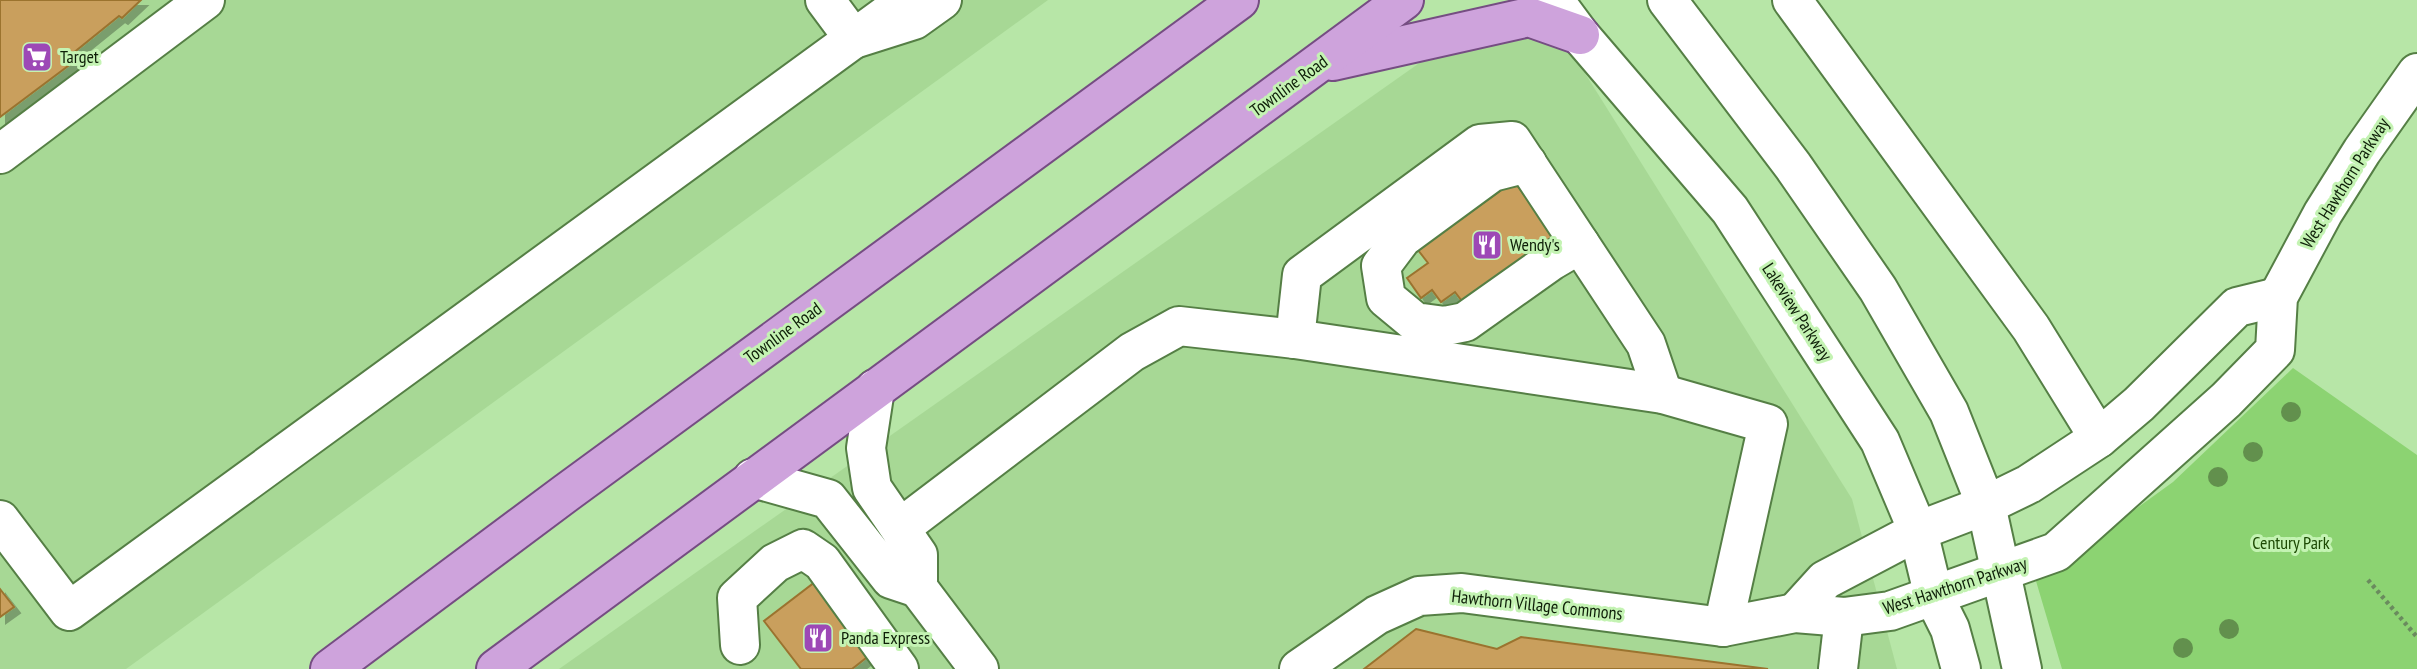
<svg xmlns="http://www.w3.org/2000/svg" width="2417" height="669" font-family="'PT Sans Narrow',sans-serif">
	<style>
		.built { fill: #a7d895 }
		.green { fill: #8cd372 }
		.building { fill: #c99f5d; stroke: #9b732f; stroke-width: 2; filter: url(#shadow) }
		.lines { fill: none; stroke-linecap: round; stroke-linejoin: round }
		.minor-casing { stroke: #557f45; stroke-width: 42 }
		.major-casing { stroke: #754d82; stroke-width: 42 }
		.path { stroke: #6a8b5e; stroke-width: 4.5; stroke-dasharray: 3.5 3.5; stroke-linecap: butt }
		.minor { stroke: #fff; stroke-width: 38 }
		.major { stroke: #cea3dc; stroke-width: 38 }
		.tree { fill: #62904d }
		.labels { text-anchor: middle; stroke-width: 6; stroke-linejoin: round; paint-order: stroke }
		.poi-label { font-size: 18px; fill: #0e1f08; stroke: #c4f3b3; text-anchor: start }
		.street-label { font-size: 18px; fill: #0e1f08; stroke: #c4f3b3 }
		.park-label { font-size: 18px; fill: #1d4a04; stroke: #c4f3b3 }
	</style>
	<defs>
		<filter id="shadow"><feDropShadow dx="6" dy="6" stdDeviation="0" flood-color="#0004"/></filter>
	</defs>
	<rect width="100%" height="100%" fill="#b7e6a7"/>
	<g class="built">
		<polygon points="0,0 1048,0 126,669 0,669"/>
		<polygon points="1479,21 1571,51 1852,499 1897,669 559,669"/>
	</g>
	<polygon class="green" points="2293,368 2417,455 2417,669 2062,669 2036,581 2173,482"/>
	<g class="building">
		<polygon points="0,0 141,0 122,18 119,16 72,54 76,60 0,117"/>
		<polygon points="1514,181 1556,239 1465,305 1455,292 1441,302 1432,290 1421,298 1407,278 1428,263 1418,250"/>
		<polygon points="815,582 871,654 852,669 801,669 764,621"/>
		<polygon points="0,589 14,607 0,617"/>
		<polygon points="1416,629 1497,649 1521,637 1768,669 1364,669"/>
	</g>
	<g class="lines">
		<g class="minor-casing">
			<g id="minor">
				<polyline points="825,0 854,39 914,20 942,0"/>
				<polyline points="1554,0 1580,35 1730,210 1880,441 1918,531 1934,597 1950,629 1961,669"/>
				<polyline points="1667,0 1793,166 1878,289 1949,412 1986,505 2022,669"/>
				<polyline points="1792,0 2031,328 2099,438"/>
				<polyline points="0,154 205,0"/>
				<polyline points="1527,163 1492,172 1402,238 1381,266 1386,298 1415,322 1445,326 1465,322 1551,261 1580,244"/>
				<polyline points="1295,339 1302,275 1480,144 1512,141 1646,344 1663,394"/>
				<polyline points="753,478 828,499 891,579 918,588 918,555 872,488 866,448 875,389"/>
				<polyline points="0,520 69,611 907,0"/>
				<polyline points="900,528 1132,352 1179,326 1295,339 1663,394 1768,424 1723,627"/>
				<polyline points="918,588 979,669"/>
				<polyline points="1795,613 1825,580 1918,531 1986,505 2029,484 2099,438 2139,404 2237,307 2278,297"/>
				<polyline points="740,645 737,598 775,563 803,549 822,562 899,669"/>
				<polyline points="1299,669 1377,615 1419,596 1462,593 1723,627 1795,613 1844,617 1890,611 2056,552 2226,400 2275,350 2278,297 2323,213 2362,151 2417,73"/>
				<polyline points="1838,669 1844,617"/>
			</g>
		</g>
		<g class="major-casing">
			<g id="major">
				<polyline points="1333,61 1529,17 1580,35"/>
				<polyline points="330,669 566,493 1239,0"/>
				<polyline points="496,669 1404,0"/>
			</g>
		</g>
		<polyline class="path" points="2368,580 2417,637"/>
		<use href="#minor" class="minor"/>
		<use href="#major" class="major"/>
	</g>
	<g class="tree">
		<circle cx="2291" cy="412" r="10"/>
		<circle cx="2253" cy="452" r="10"/>
		<circle cx="2218" cy="477" r="10"/>
		<circle cx="2229" cy="629" r="10"/>
		<circle cx="2183" cy="648" r="10"/>
	</g>
	<defs>
		<g id="supermarket-square" transform="scale(1.575)"><rect x="-9" y="-9" width="18" height="18" rx="4" fill="#9d48b6" stroke="#c4f3b3"/><path d="M-6-5.5h2.5l.6 2H6L4.5 2H-2.5L-4.4-4H-6ZM-1.5 3.2a1.3 1.3 0 1 0 .1 0ZM3 3.2a1.3 1.3 0 1 0 .1 0Z" fill="#fff"/></g>
		<g id="restaurant-square" transform="scale(1.575)"><rect x="-9" y="-9" width="18" height="18" rx="4" fill="#9d48b6" stroke="#c4f3b3"/><path d="M-5-6h1v4h1v-4h1v4h1v-4h1v5L-1.5 .5V6h-2V.5L-5-1ZM5-6V6H3V1.5H1.5Q1.5-4 5-6Z" fill="#fff"/></g>
	</defs>
	<g fill-rule="evenodd">
		<use href="#supermarket-square" x="37" y="57"/>
		<use href="#restaurant-square" x="1487" y="245"/>
		<use href="#restaurant-square" x="818" y="638"/>
	</g>
	<g class="labels">
		<g class="poi-label">
			<text x="60" y="63">Target</text>
			<text x="1510" y="251">Wendy's</text>
			<text x="841" y="644">Panda Express</text>
		</g>
		<g class="street-label">
			<text transform="translate(1289 86) rotate(-36)" y="6">Townline Road</text>
			<text transform="translate(2345 183) rotate(-58)" y="6">West Hawthorn Parkway</text>
			<text transform="translate(1797 312) rotate(57)" y="6">Lakeview Parkway</text>
			<text transform="translate(783 333) rotate(-36)" y="6">Townline Road</text>
			<text transform="translate(1955 586) rotate(-18)" y="6">West Hawthorn Parkway</text>
			<text transform="translate(1537 605) rotate(6)" y="6">Hawthorn Village Commons</text>
		</g>
		<g class="park-label">
			<text x="2291" y="549">Century Park</text>
		</g>
	</g>
</svg>
